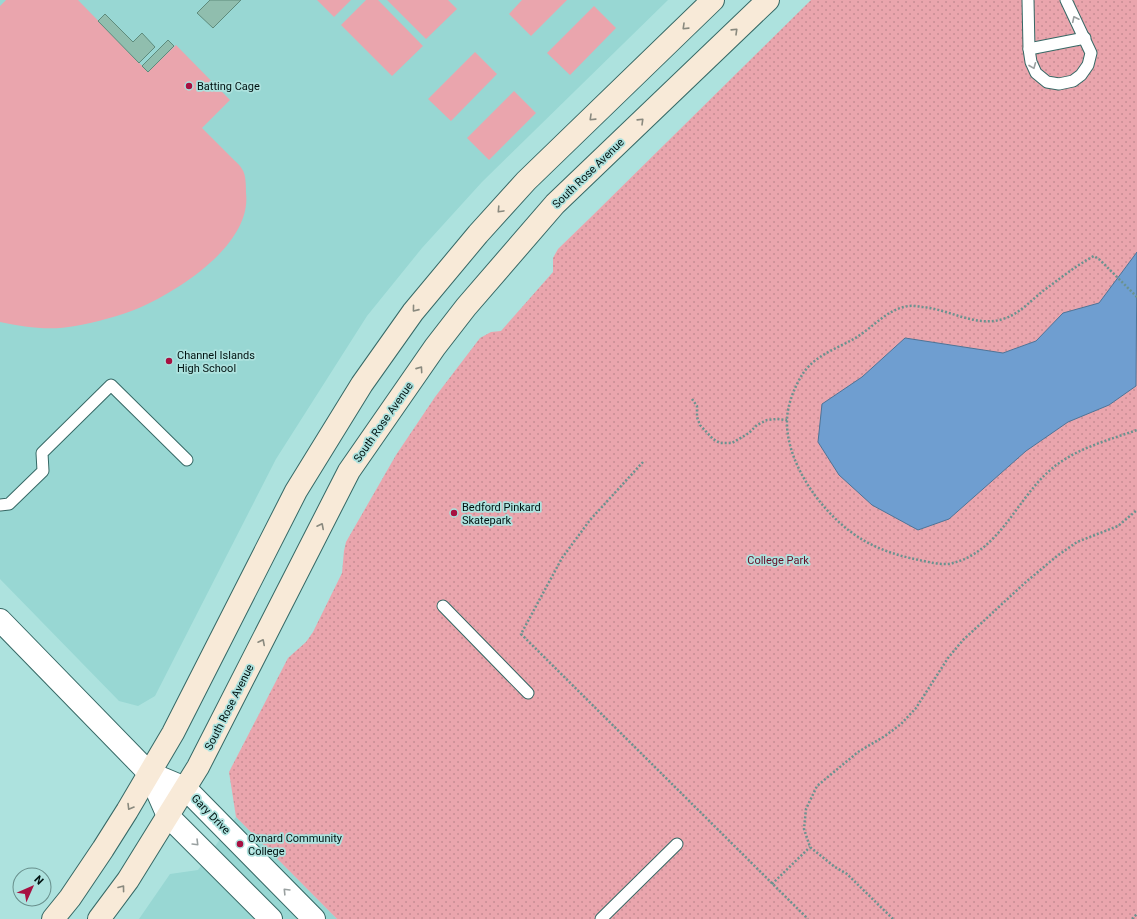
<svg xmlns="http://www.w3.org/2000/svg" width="1137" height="919" font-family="Roboto,sans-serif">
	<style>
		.built { fill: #98d7d3 }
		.grass { fill: #eaa5ad }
		.park { fill: url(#park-dots) }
		.water { fill: #6f9ed0; stroke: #4e7497 }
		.building { fill: #90beae; stroke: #5e8b7c }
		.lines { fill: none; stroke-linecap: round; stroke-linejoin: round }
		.service-casing { stroke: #366865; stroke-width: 13 }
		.minor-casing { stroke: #366865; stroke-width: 24 }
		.secondary-casing { stroke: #366865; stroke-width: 24 }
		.path { stroke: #6b928f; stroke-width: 2.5; stroke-dasharray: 2 2; stroke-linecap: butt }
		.service { stroke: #fff; stroke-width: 11 }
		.minor { stroke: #fff; stroke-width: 22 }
		.secondary { stroke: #f8ead8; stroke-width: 22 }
		.oneway { stroke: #99a0a0 }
		.oneway2 { stroke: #89897e }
		.poi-dot { fill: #a71041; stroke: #ade2de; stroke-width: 1.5 }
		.labels { text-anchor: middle; stroke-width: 3.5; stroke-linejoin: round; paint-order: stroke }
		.poi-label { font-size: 11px; fill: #011211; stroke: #ade2de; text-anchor: start }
		.street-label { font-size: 11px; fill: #011211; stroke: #ade2de }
		.park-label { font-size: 11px; fill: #650e27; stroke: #ade2de }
	</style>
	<defs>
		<pattern id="park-dots" width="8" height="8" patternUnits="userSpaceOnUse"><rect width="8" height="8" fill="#eaa5ad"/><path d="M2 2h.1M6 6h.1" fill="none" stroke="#c78d94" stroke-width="1.8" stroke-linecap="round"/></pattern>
	</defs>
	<rect width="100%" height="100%" fill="#ade2de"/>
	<g class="built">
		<polygon points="0,0 668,0 482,182 422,248 367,316 276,459 155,696 138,706 119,701 0,579"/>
		<polygon points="236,817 337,919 139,919 170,874 198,870"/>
	</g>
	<g class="grass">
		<path d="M6,0H78L148,72L176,45L230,100L202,128C212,138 222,148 232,158C235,161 240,165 242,169C246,174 246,186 246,193C252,244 180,290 139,308C119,316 97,322 75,326C49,331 25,327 0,322V6Z"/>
		<polygon points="317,0 351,0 334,17"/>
		<polygon points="366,0 378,0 423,46 392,76 341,25"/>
		<polygon points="387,0 448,0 457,9 426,39"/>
		<polygon points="522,0 567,0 531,36 509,14"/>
		<polygon points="594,6 616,28 570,75 547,53"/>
		<polygon points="475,52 497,74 451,121 428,99"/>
		<polygon points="514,91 536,113 489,160 467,138"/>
	</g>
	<polygon class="park" points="811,0 1137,0 1137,919 337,919 236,817 229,772 288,658 306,642 313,632 342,573 344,551 346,542 396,455 435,397 480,338 491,332 501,331 553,272 553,258 558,249 590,218"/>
	<polygon class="water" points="1137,252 1136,386 1109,405 1068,422 1026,451 949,519 918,530 872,505 839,475 818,442 822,404 862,377 905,338 1003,353 1036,341 1063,313 1099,303"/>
	<g class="building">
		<polygon points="210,0 241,0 213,28 197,13"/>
		<polygon points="105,14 133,42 142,33 155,47 139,63 98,21"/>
		<polygon points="168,40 174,46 148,72 142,66"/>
	</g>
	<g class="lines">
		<g class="service-casing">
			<g id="service">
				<polyline points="1028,0 1029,49 1031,62 1036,73 1047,82 1059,84 1073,81 1081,75 1088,65 1091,53 1066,0"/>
				<polyline points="1029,49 1085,38"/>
				<polyline points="0,505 9,504 43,471 42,453 111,385 187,460"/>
				<polyline points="443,606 528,693"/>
				<polyline points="601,919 677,844"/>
			</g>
		</g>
		<g class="minor-casing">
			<g id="minor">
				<polyline points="0,620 149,773 168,816 271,919"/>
				<polyline points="149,773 185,788 314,919"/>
			</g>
		</g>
		<g class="secondary-casing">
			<g id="secondary">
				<polyline points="53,919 70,898 103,849 127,811 173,733 296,491 362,384 413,312 478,234 526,181 713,0"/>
				<polyline points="99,919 128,880 198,767 349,471 435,347 466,307 555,204 768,0"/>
			</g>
		</g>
		<g class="path">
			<path d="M1137,297L1100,260L1094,256C1077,265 1062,277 1047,288C1033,298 1022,312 1006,318C977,329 950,309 922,307C916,306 910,305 904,307C886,311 873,327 857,337C839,348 817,354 804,372C795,385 787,405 787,421C786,465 825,518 863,540C880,550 899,556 919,560C929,562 943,566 953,563C999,551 1016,501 1048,472C1073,449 1106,441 1137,430"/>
			<polyline points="692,399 697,406 697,417 700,425 713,439 720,443 732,443 749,433 757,425 767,420 777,419 787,420"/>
			<polyline points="643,462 590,520 562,558 521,634 808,919"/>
			<polyline points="772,884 810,847"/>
			<polyline points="893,919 847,874 835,867 810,847 804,829 806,809 817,786 858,752 885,736 901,724 916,708 948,658 963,640 1027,581 1057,556 1077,542 1118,526 1137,510"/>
			<polyline points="1132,919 1137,914"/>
		</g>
		<use href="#service" class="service"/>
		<use href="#minor" class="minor"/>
		<use href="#secondary" class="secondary"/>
	</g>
	<defs><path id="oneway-chevron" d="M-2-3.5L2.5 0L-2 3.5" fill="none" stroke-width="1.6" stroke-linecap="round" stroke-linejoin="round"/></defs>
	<g class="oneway">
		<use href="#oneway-chevron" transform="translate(1075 19) rotate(-116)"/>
		<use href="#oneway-chevron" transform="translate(1033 66) rotate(68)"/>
		<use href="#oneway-chevron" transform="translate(196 843) rotate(45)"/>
		<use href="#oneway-chevron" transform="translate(286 891) rotate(-134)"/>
	</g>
	<g class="oneway2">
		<use href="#oneway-chevron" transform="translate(685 27) rotate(136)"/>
		<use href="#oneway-chevron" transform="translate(735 31) rotate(-44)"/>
		<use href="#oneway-chevron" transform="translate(592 118) rotate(136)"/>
		<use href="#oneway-chevron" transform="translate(641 121) rotate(-44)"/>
		<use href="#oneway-chevron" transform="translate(500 210) rotate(133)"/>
		<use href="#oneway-chevron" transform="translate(415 309) rotate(129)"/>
		<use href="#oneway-chevron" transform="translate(420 369) rotate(-55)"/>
		<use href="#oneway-chevron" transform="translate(321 526) rotate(-63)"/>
		<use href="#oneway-chevron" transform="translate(262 642) rotate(-63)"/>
		<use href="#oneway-chevron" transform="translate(130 807) rotate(121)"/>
		<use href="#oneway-chevron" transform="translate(122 888) rotate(-53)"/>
	</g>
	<g class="poi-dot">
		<circle cx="189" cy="86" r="4"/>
		<circle cx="169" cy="361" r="4"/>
		<circle cx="454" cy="513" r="4"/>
		<circle cx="240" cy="844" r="4"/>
	</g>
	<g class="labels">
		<g class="poi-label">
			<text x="197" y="90">Batting Cage</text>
			<text x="177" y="359">Channel Islands<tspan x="177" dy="13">High School</tspan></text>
			<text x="462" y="511">Bedford Pinkard<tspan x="462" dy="13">Skatepark</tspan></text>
			<text x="248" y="842">Oxnard Community<tspan x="248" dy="13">College</tspan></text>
		</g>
		<g class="street-label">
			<text transform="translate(588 173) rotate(-44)" y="4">South Rose Avenue</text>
			<text transform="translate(383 422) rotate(-55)" y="4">South Rose Avenue</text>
			<text transform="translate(229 707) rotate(-63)" y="4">South Rose Avenue</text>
			<text transform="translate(211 814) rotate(46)" y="4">Gary Drive</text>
		</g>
		<g class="park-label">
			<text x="778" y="564">College Park</text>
		</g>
	</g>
	<g transform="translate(32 887) rotate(45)"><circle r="19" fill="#ade2de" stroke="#688f8c"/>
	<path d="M0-3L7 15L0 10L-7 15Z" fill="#a71041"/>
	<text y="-6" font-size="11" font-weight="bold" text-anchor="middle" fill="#011211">N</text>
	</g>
</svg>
